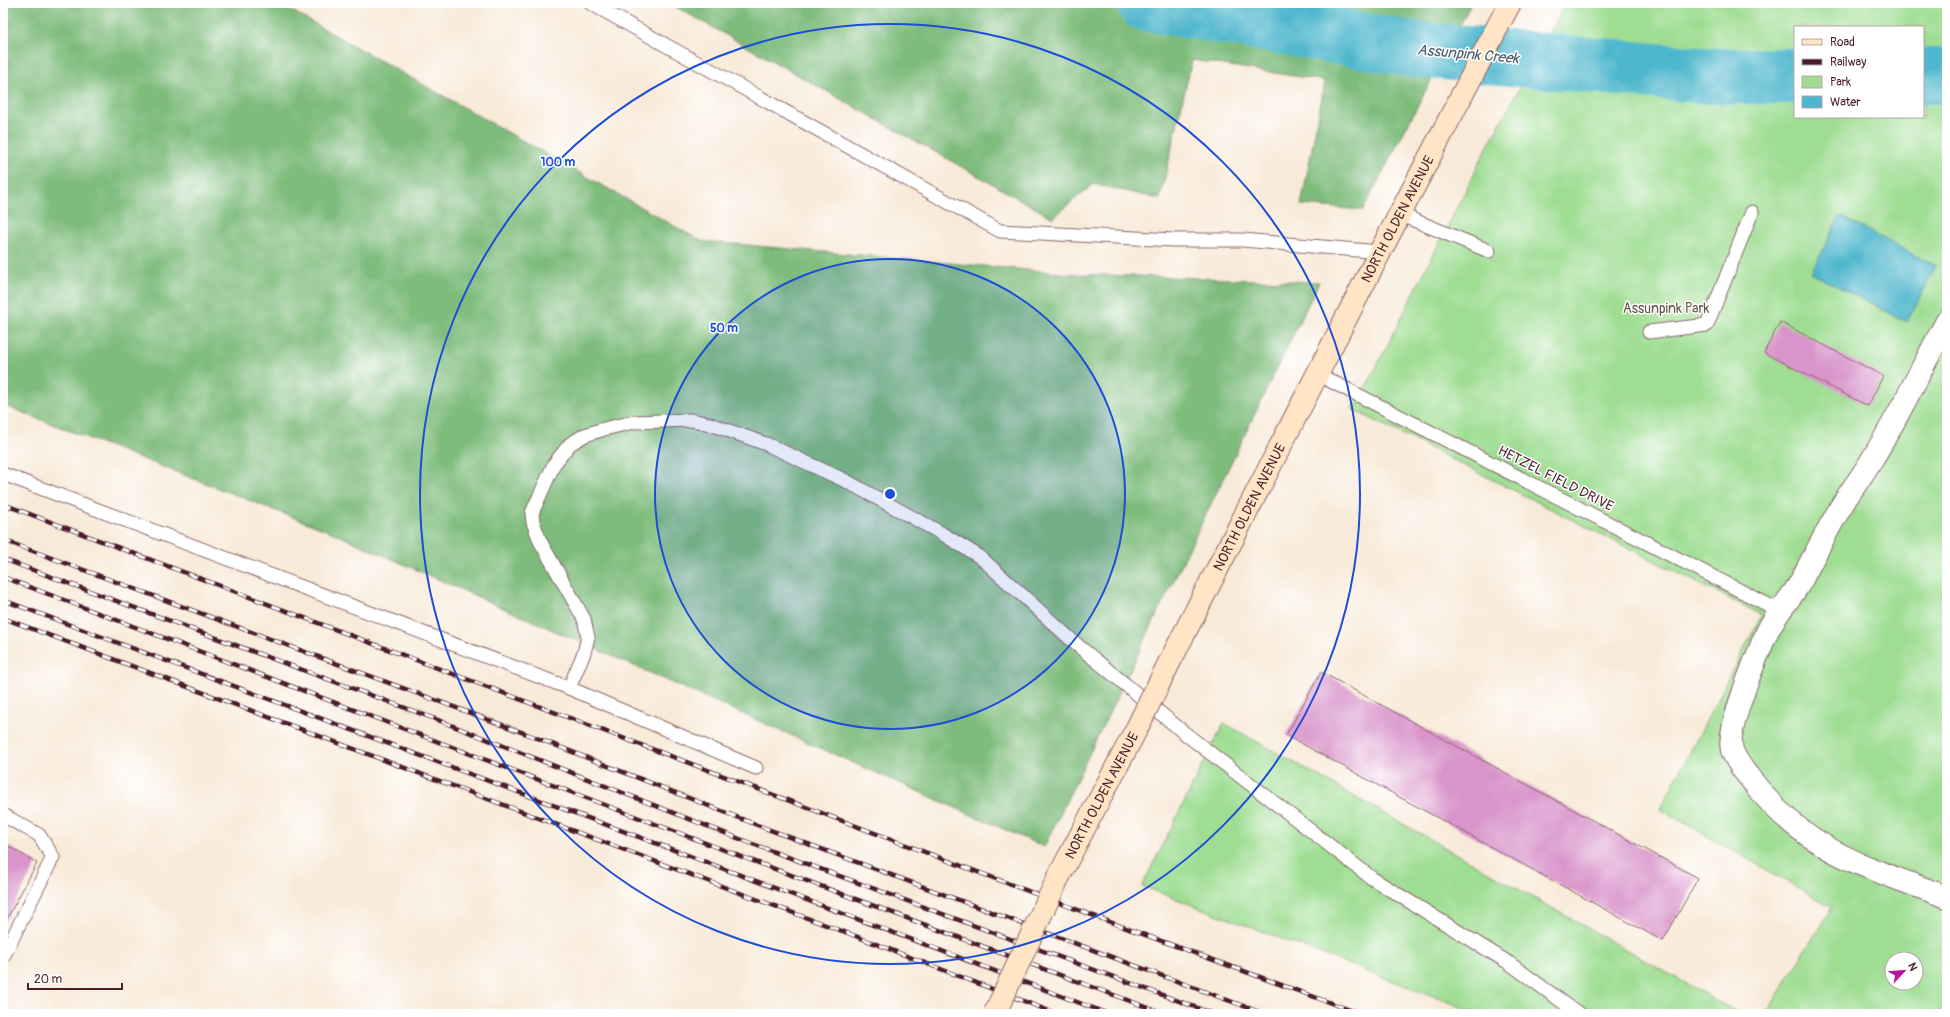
<svg xmlns="http://www.w3.org/2000/svg" width="1950" height="1017" font-family="Pangolin,sans-serif">
	<style>
		.green { fill: #9edd92; stroke: #747e5e; fill-rule: evenodd }
		.forest { fill: #7ebc7c; stroke: #646e54 }
		.water { fill: #4fb7cd; stroke: #4c6b7c }
		.lines { fill: none; stroke-linecap: round; stroke-linejoin: round }
		.river { stroke: #4fb7cd; stroke-width: 56 }
		.building { fill: #d995cb }
		.service-casing { stroke: #876668; stroke-width: 15 }
		.minor-casing { stroke: #876668; stroke-width: 24 }
		.secondary-casing { stroke: #876668; stroke-width: 24 }
		.service { stroke: #fff; stroke-width: 13 }
		.minor { stroke: #fff; stroke-width: 22 }
		.secondary { stroke: #ffe4c6; stroke-width: 22 }
		.rail-casing { stroke: #4a1f2b; stroke-width: 4.5 }
		.rail { stroke: #fff; stroke-width: 3; stroke-dasharray: 9; stroke-linecap: butt }
		.secondary-bridge-casing { stroke: #876668; stroke-width: 24; stroke-linecap: butt }
		.secondary-bridge { stroke: #ffe4c6; stroke-width: 22 }
		.ring { fill: none; stroke: #1d4ed8; stroke-width: 2 }
		.labels { text-anchor: middle; stroke-width: 3; stroke-linejoin: round; paint-order: stroke }
		.street-label { font-size: 14px; fill: #4a1f2b; stroke: #fff }
		.park-label { font-size: 14px; fill: #63584a; stroke: #fff }
		.water-label { font-size: 15px; font-style: italic; fill: #4c5c6c; stroke: #fff }
		.centre { fill: #1d4ed8; stroke: #fff; stroke-width: 2 }
		.ring-label { font-size: 12px; text-anchor: middle; font-weight: bold; fill: #1d4ed8; stroke: #fff; stroke-width: 3; stroke-linejoin: round; paint-order: stroke }
	</style>
	<rect width="100%" height="100%" fill="#fff"/>
	<filter id="ink" filterUnits="userSpaceOnUse"><feTurbulence type="fractalNoise" baseFrequency=".025" numOctaves="2"/><feDisplacementMap in="SourceGraphic" scale="8" xChannelSelector="R" yChannelSelector="G"/><feConvolveMatrix kernelMatrix="1 2 1 2 8 2 1 2 1" color-interpolation-filters="sRGB"/></filter>
	<filter id="wash" filterUnits="userSpaceOnUse"><feTurbulence type="fractalNoise" baseFrequency=".012" numOctaves="4" result="noise"/><feDisplacementMap in="SourceGraphic" scale="16" xChannelSelector="R" yChannelSelector="G"/><feGaussianBlur stdDeviation="0.9" result="paint"/><feColorMatrix in="noise" values="0 0 0 0 0 0 0 0 0 0 0 0 0 0 0 0 0 1.4 0 .05"/><feComposite in="paint" operator="in"/></filter>
	<g filter="url(#wash)">
		<rect width="100%" height="100%" fill="#f8ead8"/>
		<g class="green">
			<path d="M1566,3H1947V1014H1766L1832,907L1660,809L1762,615L1352,409L1372,376L1493,136ZM1795,27H1923V117H1795ZM1892,959H1916V983H1892Z"/>
			<polygon points="1224,723 1740,1014 1480,1014 1142,886"/>
		</g>
		<g class="forest">
			<polygon points="3,3 278,3 701,241 1073,274 1319,282 1044,847 331,532 3,405"/>
			<polygon points="669,3 1450,3 1470,6 1363,210 1301,205 1325,81 1192,60 1160,199 1093,184 1053,218"/>
		</g>
		<polygon class="water" points="1840,216 1936,266 1907,322 1811,273"/>
		<g class="lines">
			<g class="river">
				<polyline points="1145,3 1411,49 1710,76 1795,76"/>
				<polyline points="1923,76 1947,76"/>
			</g>
		</g>
		<g id="blocks">
			<g class="building">
				<polygon points="1780,322 1883,376 1868,406 1764,353"/>
				<polygon points="1321,672 1698,878 1663,941 1286,735"/>
				<polygon points="3,843 37,863 3,926"/>
			</g>
		</g>
	</g>
	<g filter="url(#ink)">
		<use href="#blocks" fill-opacity="0" stroke="#876668" stroke-width="1"/>
		<g class="lines">
			<g class="service-casing">
				<g id="service">
					<polyline points="590,3 1000,231 1174,240 1243,240 1380,252"/>
					<polyline points="1399,214 1489,251"/>
					<polyline points="1649,332 1707,325 1752,212"/>
					<polyline points="1317,374 1780,611"/>
					<polyline points="3,474 569,688 756,768"/>
					<polyline points="569,688 584,653 588,637 584,619 540,541 533,522 532,513 554,464 570,444 585,435 604,429 634,422 691,420 710,424 766,444 846,481 941,533 980,557 1076,644 1187,735 1373,879 1509,963 1579,1014"/>
					<polyline points="3,815 39,835 53,857 3,957"/>
				</g>
			</g>
			<g class="minor-casing">
				<path id="minor" d="M1947,321C1922,367 1899,416 1871,461C1862,476 1851,490 1842,505C1827,530 1814,556 1801,581C1791,599 1776,613 1767,632C1758,653 1725,730 1732,750C1737,764 1748,776 1757,787C1809,853 1872,869 1947,897"/>
			</g>
			<g class="secondary-casing">
				<g id="secondary">
					<path id="s1" d="M1166,669L1380,252L1510,3"/>
					<path id="s2" d="M1060,874L1137,728"/>
				</g>
			</g>
			<use href="#service" class="service"/>
			<use href="#minor" class="minor"/>
			<use href="#secondary" class="secondary"/>
			<g class="rail-casing">
				<g id="rail">
					<polyline points="3,504 1126,928 1361,1014"/>
					<polyline points="3,540 532,736 757,825 1265,1014"/>
					<polyline points="3,559 438,720 750,843 1214,1014"/>
					<polyline points="3,577 745,858 1165,1014"/>
					<path d="M3,600C372,738 741,874 1109,1014"/>
					<polyline points="3,618 858,937 1057,1014"/>
				</g>
			</g>
			<use href="#rail" class="rail"/>
			<g class="secondary-bridge-casing">
				<g id="secondary-bridge">
					<polyline points="1137,728 1166,669"/>
					<polyline points="995,1013 1060,874"/>
				</g>
			</g>
			<use href="#secondary-bridge" class="secondary-bridge"/>
		</g>
	</g>
	<circle cx="890" cy="494" r="235" fill="#1d4ed8" fill-opacity=".12"/>
	<g class="ring">
		<circle cx="890" cy="494" r="235"/>
		<circle cx="890" cy="494" r="470"/>
	</g>
	<g class="labels">
		<g class="street-label">
			<text dy="5" stroke="none"><textPath href="#s1" startOffset="506">NORTH OLDEN AVENUE</textPath></text>
			<text transform="translate(1556 478) rotate(27)" y="5">HETZEL FIELD DRIVE</text>
			<text dy="5" stroke="none"><textPath href="#s1" startOffset="182">NORTH OLDEN AVENUE</textPath></text>
			<text dy="5" stroke="none"><textPath href="#s2" startOffset="89">NORTH OLDEN AVENUE</textPath></text>
		</g>
		<g class="park-label">
			<text x="1666" y="313">Assunpink Park</text>
		</g>
		<g class="water-label">
			<text transform="translate(1468 54) rotate(5)" y="5">Assunpink Creek</text>
		</g>
	</g>
	<circle cx="890" cy="494" r="6" class="centre"/>
	<g class="ring-label">
		<text x="558" y="166">100 m</text>
		<text x="724" y="332">50 m</text>
	</g>
	<rect width="1950" height="1017" fill="none" stroke="#fff" stroke-width="16"/>
	<rect x="1794" y="26" width="130" height="92" fill="#ffffff" stroke="#b7a5aa"/>
	<rect x="1802" y="39" width="20" height="6" fill="#ffe4c6" stroke="#b7a5aa"/>
	<text x="1830" y="46" font-size="12" fill="#4a1f2b">Road</text>
	<rect x="1802" y="59" width="20" height="6" fill="#4a1f2b" stroke="#b7a5aa"/>
	<text x="1830" y="66" font-size="12" fill="#4a1f2b">Railway</text>
	<rect x="1802" y="76" width="20" height="12" fill="#9edd92" stroke="#b7a5aa"/>
	<text x="1830" y="86" font-size="12" fill="#4a1f2b">Park</text>
	<rect x="1802" y="96" width="20" height="12" fill="#4fb7cd" stroke="#b7a5aa"/>
	<text x="1830" y="106" font-size="12" fill="#4a1f2b">Water</text>
	<g transform="translate(1904 971) rotate(64)"><circle r="19" fill="#ffffff" stroke="#b7a5aa"/>
	<path d="M0-3L7 15L0 10L-7 15Z" fill="#b5179e"/>
	<text y="-6" font-size="11" font-weight="bold" text-anchor="middle" fill="#4a1f2b">N</text>
	</g>
	<path d="M28 983v6h94v-6" fill="none" stroke="#4a1f2b" stroke-width="2"/>
	<text x="34" y="983" font-size="12" fill="#4a1f2b" stroke="#ffffff" stroke-width="3" paint-order="stroke">20 m</text>
</svg>
